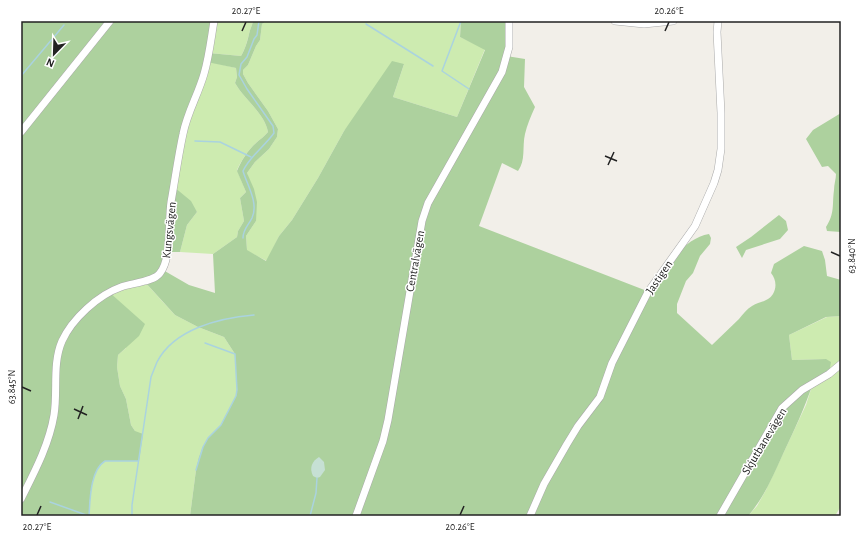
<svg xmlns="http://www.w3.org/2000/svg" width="862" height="537" font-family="'Alegreya Sans',sans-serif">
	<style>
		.grass { fill: #cdebb0 }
		.forest { fill: #add19e; fill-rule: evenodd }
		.wetland { fill: #c6e0d4 }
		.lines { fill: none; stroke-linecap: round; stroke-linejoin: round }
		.stream { stroke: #aad3df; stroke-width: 1.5 }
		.minor-casing { stroke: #a9a9a9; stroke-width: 8 }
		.minor { stroke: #fff; stroke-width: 7 }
		.ticks { fill: none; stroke: #222; stroke-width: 1.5 }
		.labels { text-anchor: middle; stroke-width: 3; stroke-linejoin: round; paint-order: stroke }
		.street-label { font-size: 12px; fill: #222; stroke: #fff }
		.neatline { fill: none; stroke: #222; stroke-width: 1.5 }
		.ticks-label { font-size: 10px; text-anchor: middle; fill: #222 }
	</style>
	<rect width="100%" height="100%" fill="#f2efe9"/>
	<g class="grass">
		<path d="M214,21H253C252,26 250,29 249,34C247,42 245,49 241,56L209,53Z"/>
		<polygon points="266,21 461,21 460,37 485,49 457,117 393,97 404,64 344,131 318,178 292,220 279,236 267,261 247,251 246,236 256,221 247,173 255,162 269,149 277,137 278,129 268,111 248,83 243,74 243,70 248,65 256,46 260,40 262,24"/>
		<path d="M207,61L236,68L237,77L235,83C244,99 265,114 268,132C264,137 260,139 256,143C248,150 241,161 237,170L246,192L240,198L244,221L238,231L237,237L213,254L180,252L187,225L197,212L174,187L183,134Z"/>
		<path d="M144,281L162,301L175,315L198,327L224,337L235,354L237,390L236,396L221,425L208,438L203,447L196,470L190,516H89C90,501 90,470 105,461H139L135,431L131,425L126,399L120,386L117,367L118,355L126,348L109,292Z"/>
		<polygon points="841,316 841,506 835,516 748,516 757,506 766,490 806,405 813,383 826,359 792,360 789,335 827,317"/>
	</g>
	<g class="forest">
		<path d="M21,21H214L209,53L241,56C245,49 247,43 249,34C250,29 252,26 253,21H266L262,24L260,40L256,46L248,65L243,70V74L248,83L268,111L278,129L277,137L269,149L255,162L247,173L254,189L257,202L256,221L246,236L247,250L266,261L279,236L292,220L318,178L344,131L392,61L404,64L393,97L457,117L485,50L460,37L461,21H509L506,56L525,59L524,87L535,107C531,116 527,125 525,134C522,147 526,160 518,171L502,163L479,226L647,291C662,272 683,238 709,234L711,238L710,244L700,256L693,273L686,281L677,304V313L712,345C721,336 730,328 739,319C743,314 747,309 752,306C760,301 768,302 773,294C777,287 776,279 771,273L774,264L804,246L822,251L825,260L827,276L841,280V316L826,317L789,335L792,360L826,359L831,362L829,374L813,383C805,407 794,431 783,454C773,476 764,498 748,516H190L196,470L199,457L203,447L208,438L221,425L236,396L237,390L235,354L224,337L198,327L175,315L144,281L109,292L145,324L139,336L118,355L117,367L120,386L126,399L131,425L135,431L143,434L139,461H105C90,470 90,501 89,516H21ZM207,62L236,68L237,77L235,83C244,99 265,114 268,132C264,137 260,139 256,143C248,150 241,161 237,171L246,192L240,198L244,221L238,231L237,237L213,254L215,293L189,285L163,270L167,252H180L187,225L197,212L191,201L174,187L189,113Z"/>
		<path d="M841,113V232L827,231L826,227C835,213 832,205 834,190C834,184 836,179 836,174L828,166L822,167L806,139L813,130Z"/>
		<polygon points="779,215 786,221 788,230 780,239 746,250 742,258 736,247 751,237"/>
	</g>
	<path class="wetland" d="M319,457L324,462L325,470L320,477L317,478L313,476C309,468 312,461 319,457Z"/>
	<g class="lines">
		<g class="stream">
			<polyline points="461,21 442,71 469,89"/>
			<polyline points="366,24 433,66"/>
			<polyline points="21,76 64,25"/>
			<polyline points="195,141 220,142 251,157"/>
			<path d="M243,238C243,229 248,226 252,218C259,203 247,185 243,171C250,156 264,147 274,133L273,126L247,89L239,75L241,64L247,57L254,39L257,35L259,21"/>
			<polyline points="196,470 203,447 208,438 221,425 236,396 237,390 235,354 205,343"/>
			<polyline points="50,502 89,516"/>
			<path d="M89,516C90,501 90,470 105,461H138"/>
			<path d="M132,516V505L151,377C153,372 155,367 157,362C174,329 219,318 254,315"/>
			<polyline points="310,516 316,493 317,478"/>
		</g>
		<g class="minor-casing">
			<g id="minor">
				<polyline points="615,21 644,24 673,21"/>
				<polyline points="21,132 110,21"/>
				<path d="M21,499C34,473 49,445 54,415C58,391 52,364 62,341C72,319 98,295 121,287C131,283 154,282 160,273C172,258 168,222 171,202C175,180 178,157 183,134C187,113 198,95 204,74C209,57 211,39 214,21"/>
				<polyline points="356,516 383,441 388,420 422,221 428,203 502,72 509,47 509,21"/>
				<polyline points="530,516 544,484 567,444 578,426 600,397 612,363 648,292 695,226 714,183 718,170 721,149 721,113 717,32 718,21"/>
				<polyline points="720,516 782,408 802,390 829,374 841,364"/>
			</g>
		</g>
		<use href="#minor" class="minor"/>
	</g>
	<path class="ticks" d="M242,31L246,22M665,31L669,22M605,156L617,161M608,165L614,152M831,252L840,256M22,387L31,391M74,409L87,415M78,419L83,406M37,515L41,506M460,515L464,506"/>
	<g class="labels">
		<g class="street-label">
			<text transform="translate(169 230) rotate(-84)" y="4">Kungsvägen</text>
			<text transform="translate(415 261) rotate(-80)" y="4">Centralvägen</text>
			<text transform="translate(659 277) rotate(-56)" y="4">Jastigen</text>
			<text transform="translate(764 441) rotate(-59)" y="4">Skjutbanevägen</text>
		</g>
	</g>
	<rect width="862" height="537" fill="none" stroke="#ffffff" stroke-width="44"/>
	<g transform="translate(54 54) rotate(203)" stroke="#ffffff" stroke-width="3" paint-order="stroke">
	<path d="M0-3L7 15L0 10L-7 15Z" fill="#222222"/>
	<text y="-6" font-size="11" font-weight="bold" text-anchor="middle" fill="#222222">N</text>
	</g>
	<rect x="22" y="22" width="818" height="493" class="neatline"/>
	<g class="ticks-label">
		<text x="246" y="14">20.27°E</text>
		<text x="669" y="14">20.26°E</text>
		<text transform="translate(851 256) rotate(-90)" y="4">63.840°N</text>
		<text transform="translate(11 387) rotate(-90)" y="4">63.845°N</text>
		<text x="37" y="530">20.27°E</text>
		<text x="460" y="530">20.26°E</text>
	</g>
</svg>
